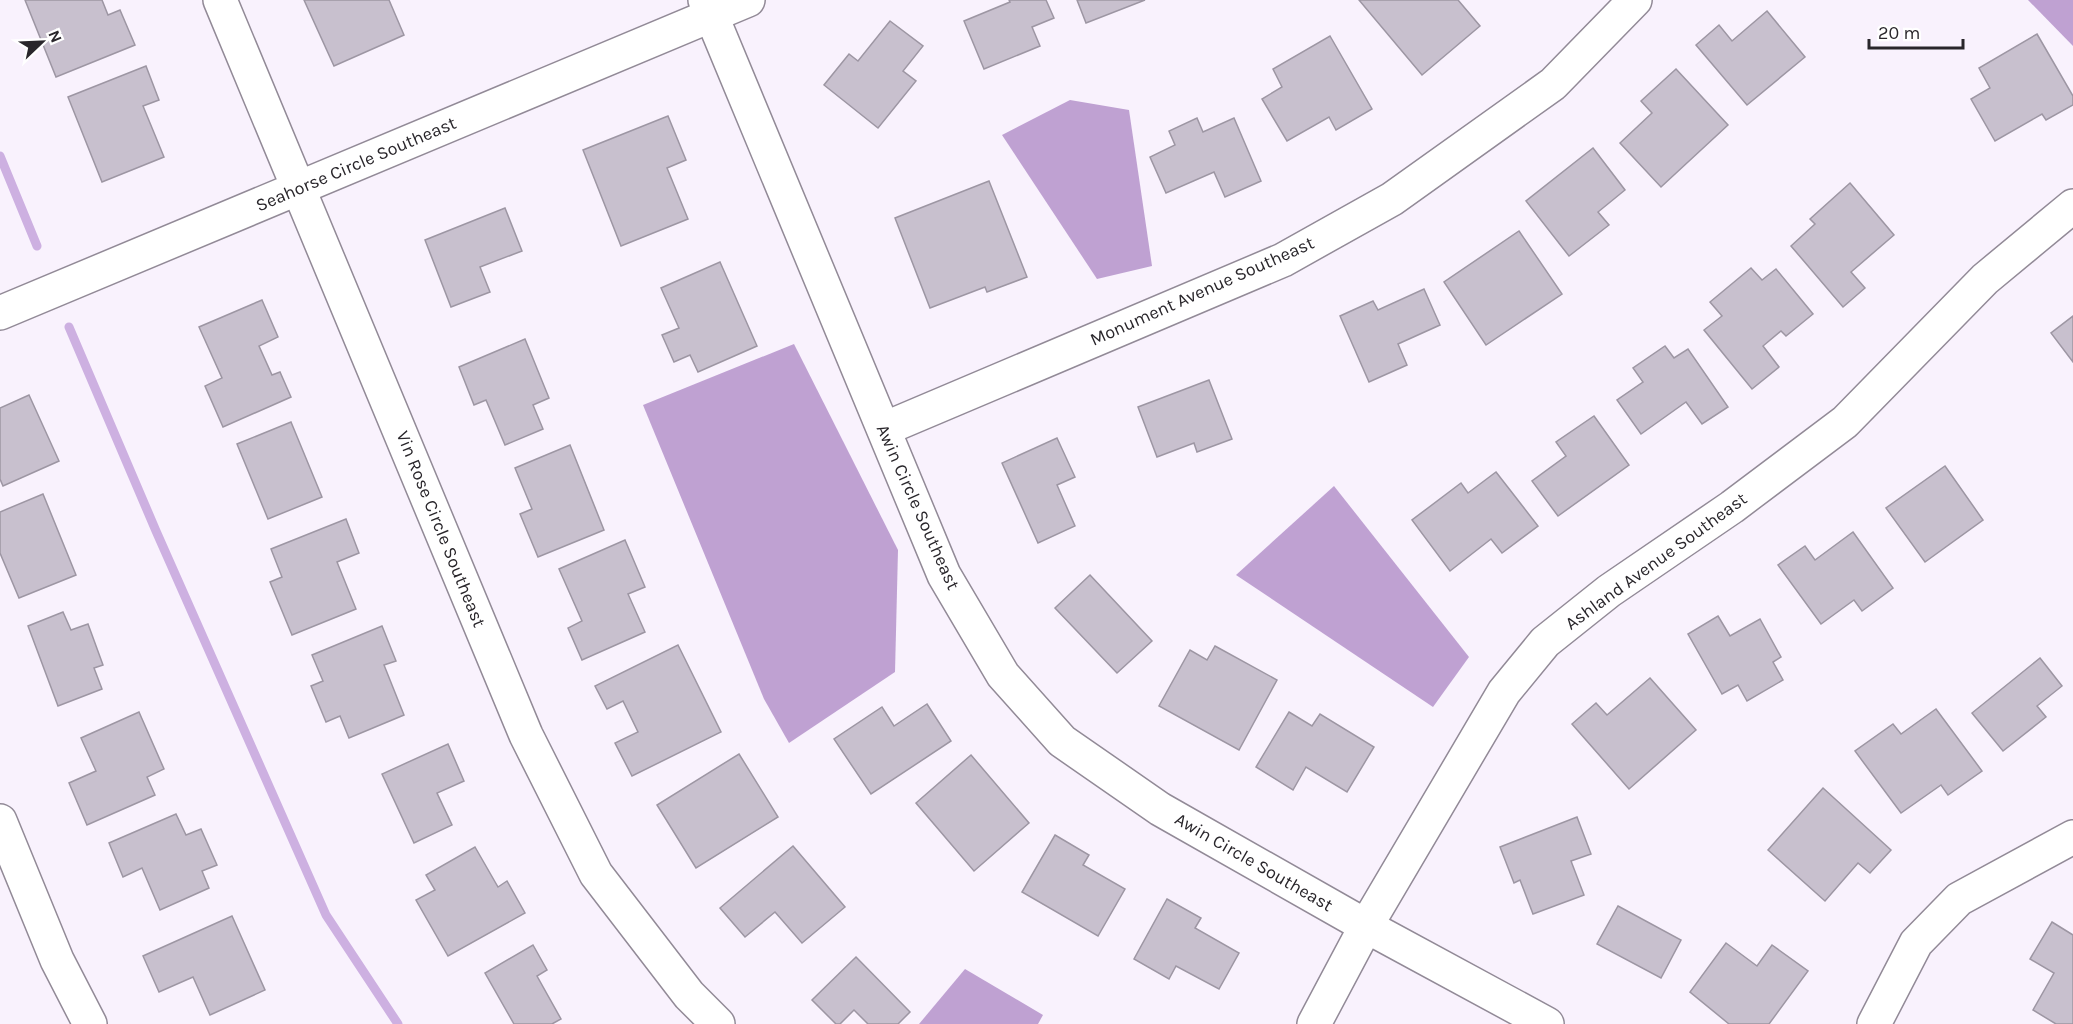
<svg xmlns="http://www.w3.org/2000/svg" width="2073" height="1024" font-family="Karla,sans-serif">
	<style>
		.forest { fill: #bfa1d2 }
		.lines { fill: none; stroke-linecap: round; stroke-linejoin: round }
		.stream { stroke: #cdb0e1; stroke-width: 9 }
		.building { fill: #c8c0ce; stroke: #9d96a3; stroke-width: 1.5 }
		.minor-casing { stroke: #928a97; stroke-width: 36 }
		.minor { stroke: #fff; stroke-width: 33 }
		.labels { text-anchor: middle; stroke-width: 4.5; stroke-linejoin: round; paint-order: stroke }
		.street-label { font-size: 18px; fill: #29262b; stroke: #fff }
	</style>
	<rect width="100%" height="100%" fill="#f9f2fd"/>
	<g class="forest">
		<polygon points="2028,0 2073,0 2073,46"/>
		<polygon points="1070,100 1129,110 1152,266 1097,279 1002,135"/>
		<polygon points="794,344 898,550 895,672 789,743 764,699 643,405"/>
		<polygon points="1334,486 1469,657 1433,707 1236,575"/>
		<polygon points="965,969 1043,1015 1038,1024 919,1024"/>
	</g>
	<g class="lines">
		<g class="stream">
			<polyline points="0,156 37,246"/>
			<polyline points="69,327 156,531 326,915 398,1024"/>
		</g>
	</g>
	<g class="building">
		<polygon points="25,0 102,0 108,15 120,10 135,45 56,77"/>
		<polygon points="304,0 389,0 404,35 334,66"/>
		<polygon points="1009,0 1046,0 1054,18 1032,27 1040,46 984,69 964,21 1010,2"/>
		<polygon points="1077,0 1145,0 1086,23"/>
		<polygon points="1359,0 1458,0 1480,26 1422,75"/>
		<polygon points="1767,11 1805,57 1747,105 1696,45 1719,25 1732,41"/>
		<polygon points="890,21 923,46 903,71 916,81 878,128 824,85 849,54 858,61"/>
		<polygon points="2037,34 2073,96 2073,105 2046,120 2042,114 1995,141 1971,99 1990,88 1979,68"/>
		<polygon points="1330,36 1372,109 1336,130 1329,117 1287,141 1262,99 1282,87 1273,69"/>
		<polygon points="146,66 159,100 143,106 164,157 102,182 68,97"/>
		<polygon points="1676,69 1728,125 1661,187 1620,143 1652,113 1641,101"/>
		<polygon points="668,116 686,160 667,168 688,219 621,246 583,150"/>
		<polygon points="1197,118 1203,132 1234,118 1261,181 1225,197 1214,172 1166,193 1150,157 1175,145 1169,131"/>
		<polygon points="1593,148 1625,190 1598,212 1609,225 1569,256 1526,201"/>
		<polygon points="989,181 1027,277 987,292 985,287 930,308 895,218"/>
		<polygon points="1850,183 1894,235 1851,272 1865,288 1843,307 1791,246 1815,224 1810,219"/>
		<polygon points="505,208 522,251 480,267 490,292 451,307 425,240"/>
		<polygon points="1519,231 1562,294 1486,345 1444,282"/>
		<polygon points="720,262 757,346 698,372 690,355 674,362 662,335 679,328 661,288"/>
		<polygon points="1751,268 1762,280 1776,269 1813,314 1786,336 1781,331 1763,346 1779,367 1752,389 1704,330 1722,316 1710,302"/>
		<polygon points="1424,289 1440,325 1398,344 1407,365 1369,382 1340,316 1373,301 1378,310"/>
		<polygon points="262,300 278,337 259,346 272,375 280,372 291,397 223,427 205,386 222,378 199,327"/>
		<polygon points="2073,316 2073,362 2051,333"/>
		<polygon points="525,339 549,398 533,405 543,429 505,445 486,400 474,405 459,367"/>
		<polygon points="1665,346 1674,358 1688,349 1728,407 1702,424 1686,402 1641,434 1617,400 1643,382 1633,368"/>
		<polygon points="1209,380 1232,439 1197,452 1194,443 1157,457 1138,407"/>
		<polygon points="29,395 59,461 3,486 0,479 0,408"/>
		<polygon points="1594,416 1629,465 1558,516 1532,481 1566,456 1556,442"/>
		<polygon points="291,422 322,497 268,519 237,444"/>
		<polygon points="1057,438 1075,477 1057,485 1075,526 1038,543 1002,463"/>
		<polygon points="570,445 604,530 538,557 520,514 532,509 515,468"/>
		<polygon points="1945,466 1983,520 1925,562 1886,508"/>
		<polygon points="1496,472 1538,526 1502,553 1491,539 1450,571 1412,520 1461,483 1468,493"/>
		<polygon points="43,494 76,575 19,598 0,553 0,512"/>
		<polygon points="346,519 359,553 337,562 356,609 292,635 270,582 282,577 271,549"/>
		<polygon points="1853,532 1893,588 1862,611 1854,600 1821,624 1778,565 1805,546 1815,560"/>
		<polygon points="625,540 645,587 628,594 645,632 582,660 568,628 582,621 559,569"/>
		<polygon points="1090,575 1152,641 1117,673 1055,608"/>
		<polygon points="63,612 71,630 88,624 103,665 94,668 102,689 58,706 28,626"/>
		<polygon points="1718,616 1730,636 1760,619 1781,657 1773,662 1783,680 1747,701 1738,685 1722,694 1688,634"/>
		<polygon points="382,626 396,661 384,665 404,715 349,738 340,716 326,722 311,686 323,681 312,655"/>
		<polygon points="678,645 721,732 632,776 615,743 638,732 623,701 607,709 595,686"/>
		<polygon points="1215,646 1277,680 1239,750 1159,706 1190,650 1207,660"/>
		<polygon points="2040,658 2062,686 2037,706 2046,717 2003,751 1972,713"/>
		<polygon points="1650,678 1696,730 1629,789 1572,724 1596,703 1607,715"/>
		<polygon points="927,704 951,741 871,794 834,739 882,707 894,726"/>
		<polygon points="1936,709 1982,771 1948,795 1941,785 1901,813 1855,751 1893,724 1901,734"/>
		<polygon points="139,712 164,769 147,777 155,795 87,825 69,783 96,771 81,738"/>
		<polygon points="1289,712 1312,726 1320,714 1374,747 1347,792 1306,767 1293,790 1256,767"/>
		<polygon points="448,744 464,781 437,793 452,825 414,843 382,774"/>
		<polygon points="739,754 778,817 696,868 657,805"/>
		<polygon points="971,755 1029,823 974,871 916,803"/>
		<polygon points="1823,788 1891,850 1870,873 1858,863 1825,901 1768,850"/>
		<polygon points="176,814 186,835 201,829 217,865 202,871 209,888 160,910 142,868 123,877 109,843"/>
		<polygon points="1577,817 1591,854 1571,861 1584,895 1533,914 1520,880 1514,883 1500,847"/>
		<polygon points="1055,835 1089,855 1083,865 1125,889 1098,936 1022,892"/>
		<polygon points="793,846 845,907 802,943 775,912 745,937 720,908"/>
		<polygon points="475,847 498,887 507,881 525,913 448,956 416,900 435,890 426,875"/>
		<polygon points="1167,899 1201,918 1195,928 1239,953 1219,989 1176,966 1169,979 1134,959"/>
		<polygon points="1618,906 1681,940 1661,978 1597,944"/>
		<polygon points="232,916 265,990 210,1015 193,977 159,992 143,956"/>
		<polygon points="2052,922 2073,935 2073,1024 2056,1024 2033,1010 2054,973 2030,959"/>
		<polygon points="1726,943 1757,966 1772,945 1808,971 1769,1024 1729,1024 1690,992"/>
		<polygon points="533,945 547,970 537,976 561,1019 552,1024 514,1024 485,973"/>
		<polygon points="856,957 910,1012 898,1024 868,1024 854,1010 840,1024 836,1024 812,1000"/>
	</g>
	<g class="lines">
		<g class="minor-casing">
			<g id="minor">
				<polyline points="220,0 526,735 596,874 689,995 718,1024"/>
				<polyline points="705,0 944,575 1003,675 1062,741 1160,809 1366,926 1547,1024"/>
				<polyline points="0,313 748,0"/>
				<polyline points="884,429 1283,260 1392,199 1553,84 1635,0"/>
				<polyline points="0,821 57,960 90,1024"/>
				<polyline points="1314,1024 1366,926 1504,692 1545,642 1609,591 1732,507 1845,422 1985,279 2073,206"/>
				<polyline points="1874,1024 1916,943 1959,899 2073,837"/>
			</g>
		</g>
		<use href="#minor" class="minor"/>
	</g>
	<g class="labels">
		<g class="street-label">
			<text transform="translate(356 164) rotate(-23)" y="6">Seahorse Circle Southeast</text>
			<text transform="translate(1202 291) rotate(-24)" y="6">Monument Avenue Southeast</text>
			<text transform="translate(918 507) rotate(66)" y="6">Awin Circle Southeast</text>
			<text transform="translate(441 529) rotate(68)" y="6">Vin Rose Circle Southeast</text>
			<text transform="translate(1656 561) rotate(-36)" y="6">Ashland Avenue Southeast</text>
			<text transform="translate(1254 862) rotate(30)" y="6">Awin Circle Southeast</text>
		</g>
	</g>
	<g transform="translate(42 42) rotate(67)" stroke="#ffffff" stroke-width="4.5" paint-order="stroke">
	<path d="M0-4.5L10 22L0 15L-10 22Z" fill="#29262b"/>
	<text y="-9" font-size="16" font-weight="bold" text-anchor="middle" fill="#29262b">N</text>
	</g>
	<path d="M1869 39v9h94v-9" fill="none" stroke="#29262b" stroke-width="3"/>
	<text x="1878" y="39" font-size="18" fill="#29262b" stroke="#ffffff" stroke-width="4.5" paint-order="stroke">20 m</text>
</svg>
